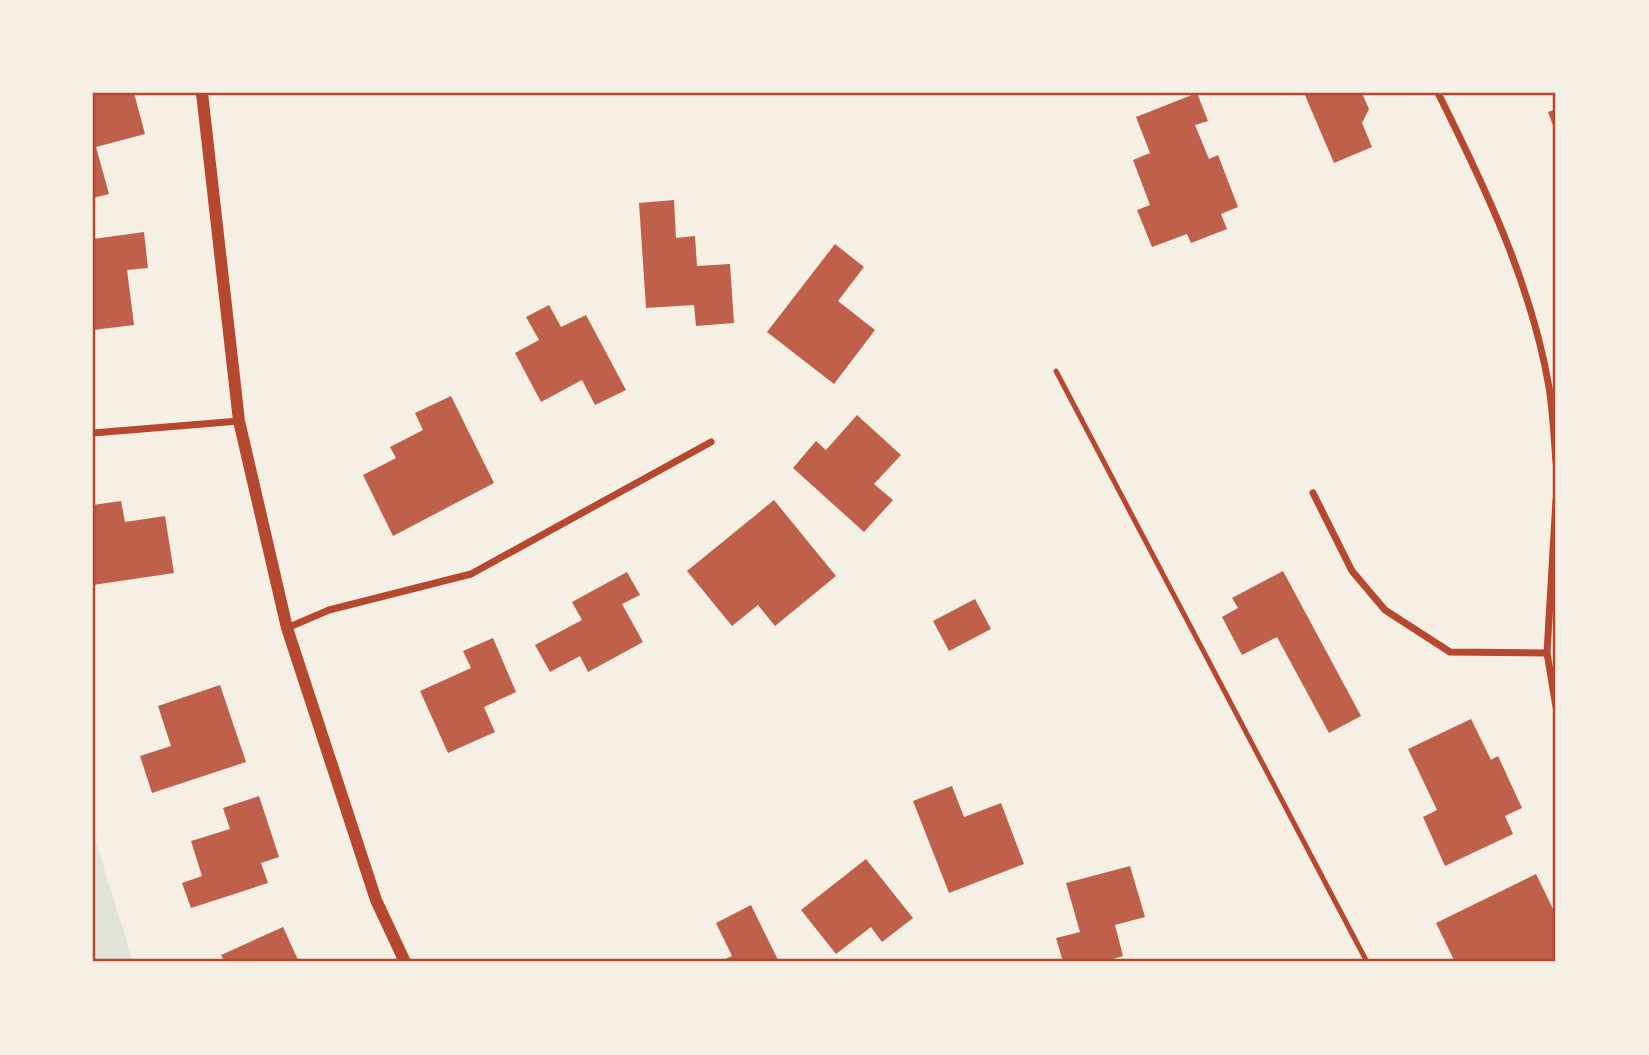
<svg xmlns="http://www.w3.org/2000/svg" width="1649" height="1055" font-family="'Exo 2',sans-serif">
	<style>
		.green { fill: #e2e4dc }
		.building { fill: #bf614a }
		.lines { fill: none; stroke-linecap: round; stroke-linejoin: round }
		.service { stroke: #b5482f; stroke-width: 5 }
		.minor { stroke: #b5482f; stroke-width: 7 }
		.tertiary { stroke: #b5482f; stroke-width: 12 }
		.neatline { fill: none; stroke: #b5482f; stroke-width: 2.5 }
	</style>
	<rect width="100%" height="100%" fill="#f6efe4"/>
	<polygon class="green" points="93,832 133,962 93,962"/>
	<g class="building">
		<polygon points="93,93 134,93 145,134 96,147 109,194 93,198"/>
		<polygon points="1197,93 1208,121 1195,125 1209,159 1218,155 1238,207 1221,214 1227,229 1191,243 1187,234 1152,247 1137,210 1150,205 1133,160 1150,153 1136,117"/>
		<polygon points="1304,93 1362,93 1369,109 1362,123 1372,147 1334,163"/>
		<polygon points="1556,109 1556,134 1548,112"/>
		<polygon points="674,200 676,238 695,236 697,266 730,264 734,323 696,326 694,305 646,308 639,203"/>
		<polygon points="144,232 148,268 127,270 134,325 93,330 93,239"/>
		<polygon points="835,244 864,267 838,301 875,330 834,384 767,332"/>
		<polygon points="549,305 561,327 586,315 626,390 595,405 582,380 541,402 515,353 539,340 526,317"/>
		<polygon points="451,396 494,483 393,536 363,475 396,458 390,447 423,430 415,413"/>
		<polygon points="857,415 901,455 874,484 893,500 864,532 793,468 816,441 826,450"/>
		<polygon points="774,500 836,576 775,626 758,605 732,626 687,571"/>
		<polygon points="121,501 125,522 165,516 174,573 93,585 93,505"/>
		<polygon points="1283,571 1361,716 1329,733 1277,637 1242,655 1222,617 1238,608 1232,598"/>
		<polygon points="627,572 640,595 622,604 643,642 588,672 580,656 550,672 535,645 582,620 572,602"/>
		<polygon points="975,599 991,629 949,651 933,621"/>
		<polygon points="493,638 516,692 484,707 495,732 448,753 420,691 471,668 463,651"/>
		<polygon points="220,685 246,762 152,793 140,756 171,746 158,706"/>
		<polygon points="1471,719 1491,760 1498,756 1522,808 1505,816 1513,834 1445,866 1423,817 1437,810 1408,749"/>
		<polygon points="952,786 964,817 1001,803 1024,864 949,893 913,801"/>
		<polygon points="259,796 279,857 261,863 268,883 191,908 182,883 202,876 191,841 230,829 223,808"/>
		<polygon points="866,859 913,918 882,942 871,927 836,954 801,910"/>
		<polygon points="1130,866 1145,917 1115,925 1123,956 1102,962 1063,962 1056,938 1080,932 1066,883"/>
		<polygon points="1536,874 1556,915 1556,931 1553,932 1556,939 1556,962 1478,962 1476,959 1455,962 1436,923"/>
		<polygon points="751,905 779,962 719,962 732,956 716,923"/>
		<polygon points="283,927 299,962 225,962 221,955"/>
	</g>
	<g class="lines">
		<polyline class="service" points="1056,371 1367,962"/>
		<g class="minor">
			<path d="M1438,93C1485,187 1531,283 1549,387C1553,412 1554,437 1556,462"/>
			<polyline points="93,433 239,421"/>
			<polyline points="1313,493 1352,571 1385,610 1450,652 1547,653"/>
			<polyline points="1556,500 1547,653 1556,707"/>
			<polyline points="287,628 329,610 471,574 711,442"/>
		</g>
		<polyline class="tertiary" points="202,93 239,421 287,628 376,900 405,962"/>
	</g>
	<rect width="1649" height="1055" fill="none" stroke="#f6efe4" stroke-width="189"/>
	<rect x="94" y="94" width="1460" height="866" class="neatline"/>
</svg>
